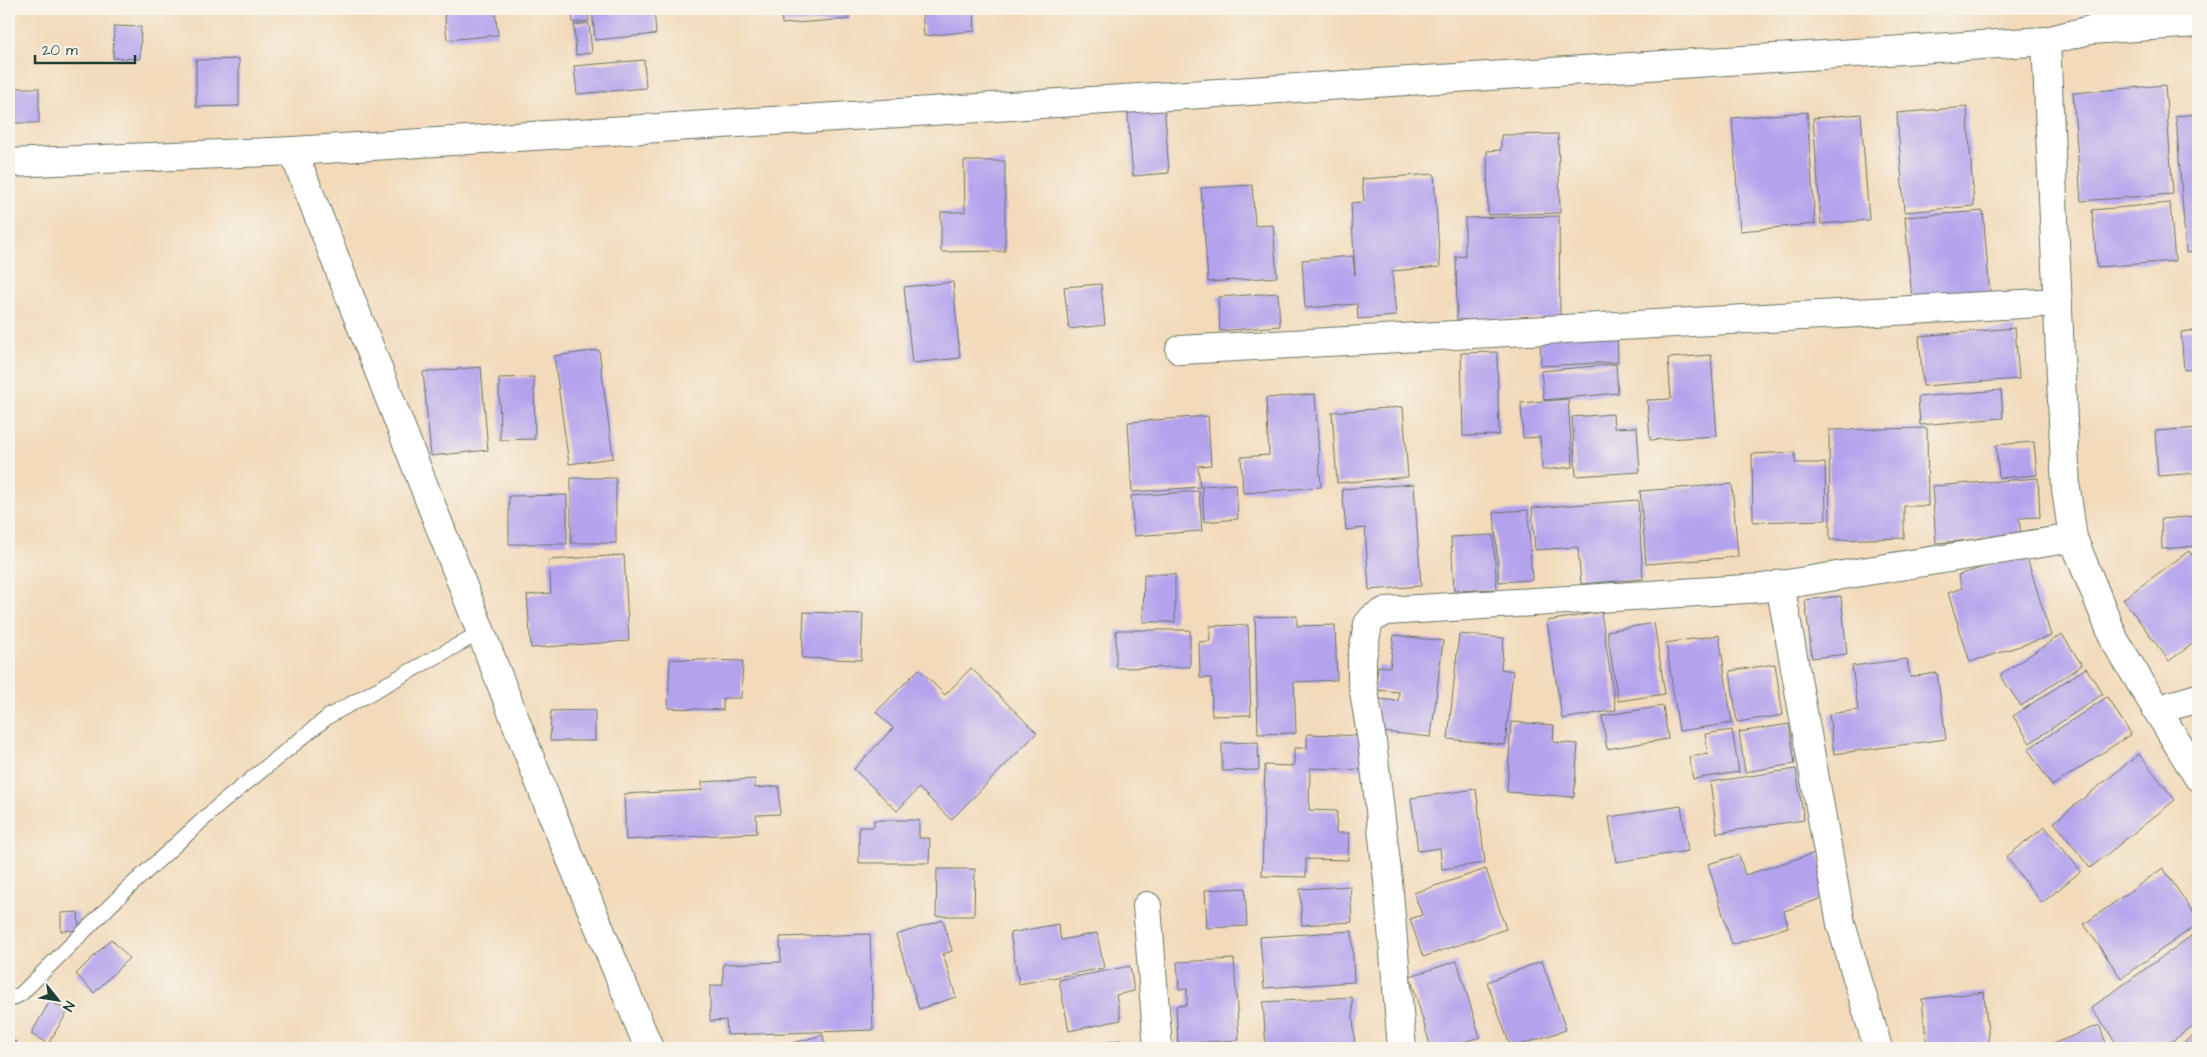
<svg xmlns="http://www.w3.org/2000/svg" width="2207" height="1057" font-family="'Architects Daughter',sans-serif">
	<style>
		.building { fill: #b4a2ed }
		.lines { fill: none; stroke-linecap: round; stroke-linejoin: round }
		.service-casing { stroke: #697463; stroke-width: 16 }
		.minor-casing { stroke: #697463; stroke-width: 30 }
		.service { stroke: #fff; stroke-width: 14 }
		.minor { stroke: #fff; stroke-width: 28 }
	</style>
	<rect width="100%" height="100%" fill="#f7f3e8"/>
	<filter id="ink" filterUnits="userSpaceOnUse"><feTurbulence type="fractalNoise" baseFrequency=".02" numOctaves="2"/><feDisplacementMap in="SourceGraphic" scale="10" xChannelSelector="R" yChannelSelector="G"/><feConvolveMatrix kernelMatrix="1 2 1 2 8 2 1 2 1" color-interpolation-filters="sRGB"/></filter>
	<filter id="wash" filterUnits="userSpaceOnUse"><feTurbulence type="fractalNoise" baseFrequency=".0096" numOctaves="4" result="noise"/><feDisplacementMap in="SourceGraphic" scale="20" xChannelSelector="R" yChannelSelector="G"/><feGaussianBlur stdDeviation="1.12" result="paint"/><feColorMatrix in="noise" values="0 0 0 0 0 0 0 0 0 0 0 0 0 0 0 0 0 1.4 0 .05"/><feComposite in="paint" operator="in"/></filter>
	<g filter="url(#wash)">
		<rect width="100%" height="100%" fill="#f2daba"/>
		<g id="blocks">
			<g class="building">
				<polygon points="444,9 495,9 498,35 447,40"/>
				<polygon points="588,9 589,21 573,23 572,11"/>
				<polygon points="592,9 654,9 656,34 595,40"/>
				<polygon points="781,9 848,9 849,19 782,24"/>
				<polygon points="922,9 974,9 975,31 924,36"/>
				<polygon points="589,23 592,53 576,55 574,25"/>
				<polygon points="114,26 141,27 140,59 113,58"/>
				<polygon points="239,59 239,106 196,107 196,60"/>
				<polygon points="644,60 646,88 577,94 574,66"/>
				<polygon points="2165,85 2173,194 2081,201 2073,93"/>
				<rect x="9" y="88" width="30" height="35"/>
				<polygon points="1164,101 1169,173 1133,176 1127,104"/>
				<polygon points="1967,107 1974,206 1904,212 1897,113"/>
				<polygon points="1807,112 1815,224 1740,231 1732,118"/>
				<polygon points="1861,114 1869,220 1821,224 1813,118"/>
				<polygon points="2198,114 2198,252 2186,253 2176,116"/>
				<polygon points="1558,134 1560,213 1488,215 1487,151 1501,150 1501,135"/>
				<polygon points="964,161 1005,161 1005,251 941,252 941,212 965,212"/>
				<polygon points="1434,174 1440,267 1392,271 1396,316 1358,319 1357,304 1305,308 1302,260 1353,256 1355,275 1351,203 1364,202 1362,179"/>
				<polygon points="1252,185 1255,226 1273,225 1277,277 1208,282 1201,188"/>
				<polygon points="2170,203 2175,261 2097,267 2092,210"/>
				<polygon points="1983,211 1990,294 1912,300 1905,217"/>
				<polygon points="1559,216 1560,318 1457,320 1456,256 1465,257 1465,218"/>
				<polygon points="953,282 960,358 912,363 904,287"/>
				<polygon points="1101,284 1105,325 1069,329 1064,287"/>
				<polygon points="1278,293 1280,326 1220,331 1218,297"/>
				<polygon points="2015,328 2019,379 1923,386 1919,336"/>
				<polygon points="2198,330 2198,369 2184,370 2181,332"/>
				<polygon points="1617,333 1618,362 1541,366 1540,337"/>
				<polygon points="599,350 613,458 569,464 554,356"/>
				<polygon points="1497,352 1499,435 1463,436 1461,353"/>
				<polygon points="1711,355 1717,436 1650,440 1647,400 1671,399 1668,358"/>
				<polygon points="1616,364 1618,393 1544,400 1541,371"/>
				<polygon points="481,367 488,450 431,456 423,372"/>
				<polygon points="534,377 535,439 500,440 499,378"/>
				<polygon points="2001,390 2003,418 1920,425 1918,397"/>
				<polygon points="1315,394 1321,487 1243,493 1241,457 1269,455 1266,398"/>
				<polygon points="1568,399 1573,467 1542,470 1540,437 1523,438 1521,403"/>
				<polygon points="1403,407 1408,477 1337,483 1332,412"/>
				<polygon points="1613,414 1614,428 1637,427 1640,472 1576,476 1572,417"/>
				<polygon points="1208,416 1211,465 1198,466 1200,487 1132,492 1128,422"/>
				<polygon points="1927,428 1928,506 1904,506 1904,538 1830,540 1829,430"/>
				<polygon points="2198,428 2198,473 2158,476 2155,431"/>
				<polygon points="2034,442 2037,475 1999,478 1996,445"/>
				<polygon points="1795,452 1795,463 1825,463 1826,520 1753,522 1752,454"/>
				<rect x="571" y="478" width="45" height="65"/>
				<polygon points="2038,478 2040,517 2019,518 2021,536 1936,543 1932,486"/>
				<polygon points="1236,484 1238,519 1204,522 1202,486"/>
				<polygon points="1414,484 1421,586 1369,590 1365,528 1346,530 1342,489"/>
				<polygon points="1732,484 1738,557 1646,564 1640,491"/>
				<polygon points="1199,491 1202,531 1134,536 1131,496"/>
				<polygon points="567,495 567,544 509,544 509,496"/>
				<polygon points="1638,500 1643,579 1581,584 1578,547 1535,550 1532,508"/>
				<polygon points="1528,510 1532,580 1499,582 1494,512"/>
				<polygon points="2198,516 2198,546 2162,549 2161,519"/>
				<polygon points="1493,535 1497,589 1454,591 1451,537"/>
				<polygon points="2189,551 2198,564 2198,640 2169,661 2123,599"/>
				<polygon points="2026,554 2051,636 1970,662 1948,593 1962,588 1958,575"/>
				<polygon points="624,555 629,641 531,648 527,595 551,593 549,560"/>
				<polygon points="1144,574 1175,574 1175,622 1143,622"/>
				<polygon points="1841,596 1847,654 1812,658 1805,600"/>
				<polygon points="804,612 863,614 861,660 802,658"/>
				<polygon points="1601,612 1616,710 1562,719 1547,621"/>
				<polygon points="1297,616 1297,626 1335,625 1337,680 1294,682 1296,733 1258,734 1255,617"/>
				<polygon points="1654,623 1665,694 1618,701 1607,631"/>
				<polygon points="1248,625 1251,715 1212,716 1211,678 1200,678 1199,642 1210,641 1210,626"/>
				<polygon points="1116,630 1190,630 1190,667 1116,668"/>
				<polygon points="1459,634 1504,638 1501,669 1513,671 1505,745 1448,739"/>
				<polygon points="2062,634 2082,665 2021,706 2000,675"/>
				<polygon points="1394,635 1443,641 1431,737 1374,731 1378,699 1398,701 1399,692 1375,690 1378,666 1390,667"/>
				<polygon points="1719,635 1732,723 1679,731 1666,643"/>
				<polygon points="670,659 743,661 741,698 723,698 723,710 668,708"/>
				<polygon points="1907,659 1910,677 1937,673 1946,739 1834,754 1829,714 1858,710 1852,666"/>
				<polygon points="1775,664 1783,715 1737,722 1730,671"/>
				<polygon points="971,668 1037,733 951,820 919,788 897,811 854,769 893,728 876,712 919,669 945,695"/>
				<polygon points="2086,668 2103,694 2030,743 2013,716"/>
				<polygon points="2107,697 2131,734 2052,786 2028,749"/>
				<polygon points="1663,706 1668,739 1607,749 1602,716"/>
				<polygon points="595,710 595,741 550,741 551,711"/>
				<polygon points="1511,722 1554,725 1553,742 1578,744 1574,797 1507,792"/>
				<polygon points="1789,724 1795,764 1745,772 1739,732"/>
				<polygon points="1732,730 1739,772 1693,779 1689,757 1708,754 1705,734"/>
				<polygon points="1307,734 1366,736 1365,770 1310,768 1309,810 1337,811 1336,833 1349,833 1348,860 1306,859 1306,877 1262,876 1265,765 1294,766 1294,748 1307,748"/>
				<polygon points="1258,742 1259,770 1222,771 1222,743"/>
				<polygon points="2139,754 2175,800 2090,868 2054,822"/>
				<polygon points="1796,769 1804,820 1717,833 1710,782"/>
				<polygon points="755,779 755,788 779,786 780,814 756,815 757,833 626,840 624,794 702,790 702,782"/>
				<polygon points="1476,789 1485,863 1442,869 1440,848 1418,851 1411,798"/>
				<polygon points="1681,806 1688,851 1616,862 1609,817"/>
				<polygon points="874,820 919,820 919,838 930,838 929,863 859,863 859,827 874,827"/>
				<polygon points="2045,827 2081,871 2042,903 2006,857"/>
				<polygon points="1818,852 1832,895 1784,911 1788,927 1732,945 1708,864 1739,855 1745,875"/>
				<polygon points="2163,868 2198,920 2198,924 2121,978 2084,924"/>
				<polygon points="937,869 975,869 974,916 936,916"/>
				<polygon points="1486,869 1506,929 1423,957 1410,919 1422,915 1414,893"/>
				<polygon points="1350,886 1352,922 1302,925 1300,889"/>
				<polygon points="1245,888 1247,926 1207,928 1205,890"/>
				<polygon points="78,912 79,930 61,931 61,913"/>
				<polygon points="943,920 952,951 943,954 956,997 919,1009 896,935"/>
				<polygon points="1058,924 1061,940 1097,933 1104,968 1019,984 1010,933"/>
				<polygon points="1352,931 1354,982 1264,988 1260,937"/>
				<polygon points="2198,931 2198,1022 2163,1048 2120,1048 2091,1008"/>
				<polygon points="870,934 873,1030 727,1035 726,1020 710,1021 710,986 723,985 723,964 781,962 780,937"/>
				<polygon points="111,939 129,958 94,993 76,974"/>
				<polygon points="1234,959 1239,1040 1178,1044 1176,1006 1187,1005 1187,989 1179,989 1177,962"/>
				<polygon points="1457,961 1480,1037 1444,1048 1431,1048 1410,976"/>
				<polygon points="1542,961 1566,1030 1511,1048 1487,982"/>
				<polygon points="1130,966 1134,991 1116,995 1121,1020 1069,1031 1059,980"/>
				<polygon points="1984,992 1989,1043 1927,1048 1922,999"/>
				<polygon points="1352,997 1355,1048 1266,1048 1263,1002"/>
				<polygon points="50,1001 68,1011 48,1044 31,1034"/>
				<polygon points="2099,1025 2108,1048 2043,1048"/>
				<polygon points="2198,1033 2198,1048 2176,1048"/>
				<polygon points="823,1035 826,1048 773,1048"/>
				<polygon points="1120,1040 1121,1048 1082,1048 1082,1047"/>
				<polygon points="15,1041 20,1048 9,1048 9,1046"/>
			</g>
		</g>
	</g>
	<g filter="url(#ink)">
		<use href="#blocks" fill-opacity="0" stroke="#697463" stroke-width="1"/>
		<g class="lines">
			<g class="service-casing">
				<polyline id="service" points="9,1000 21,994 125,891 218,806 329,716 481,632"/>
			</g>
			<g class="minor-casing">
				<g id="minor">
					<polyline points="2046,41 2066,489 2073,538 2115,641 2198,777"/>
					<polyline points="293,151 550,809 649,1048"/>
					<polyline points="9,163 293,151 2046,41 2090,30 2198,23"/>
					<polyline points="1180,350 2058,302"/>
					<polyline points="1780,584 1841,924 1878,1048"/>
					<polyline points="2157,710 2198,698"/>
					<polyline points="1147,906 1158,1048"/>
					<polyline points="1402,1048 1388,881 1372,741 1362,679 1362,658 1368,624 1373,618 1386,611 1762,588 2073,538"/>
				</g>
			</g>
			<use href="#service" class="service"/>
			<use href="#minor" class="minor"/>
		</g>
	</g>
	<rect width="2207" height="1057" fill="none" stroke="#f7f3e8" stroke-width="30"/>
	<g transform="translate(58 1000) rotate(120)" stroke="#f7f3e8" stroke-width="4" paint-order="stroke">
	<path d="M0-4L9 19L0 12L-9 19Z" fill="#1f3d34"/>
	<text y="-8" font-size="14" font-weight="bold" text-anchor="middle" fill="#1f3d34">N</text>
	</g>
	<path d="M35 55v8h100v-8" fill="none" stroke="#1f3d34" stroke-width="2.5"/>
	<text x="42" y="55" font-size="15" fill="#1f3d34" stroke="#f7f3e8" stroke-width="4" paint-order="stroke">20 m</text>
</svg>
